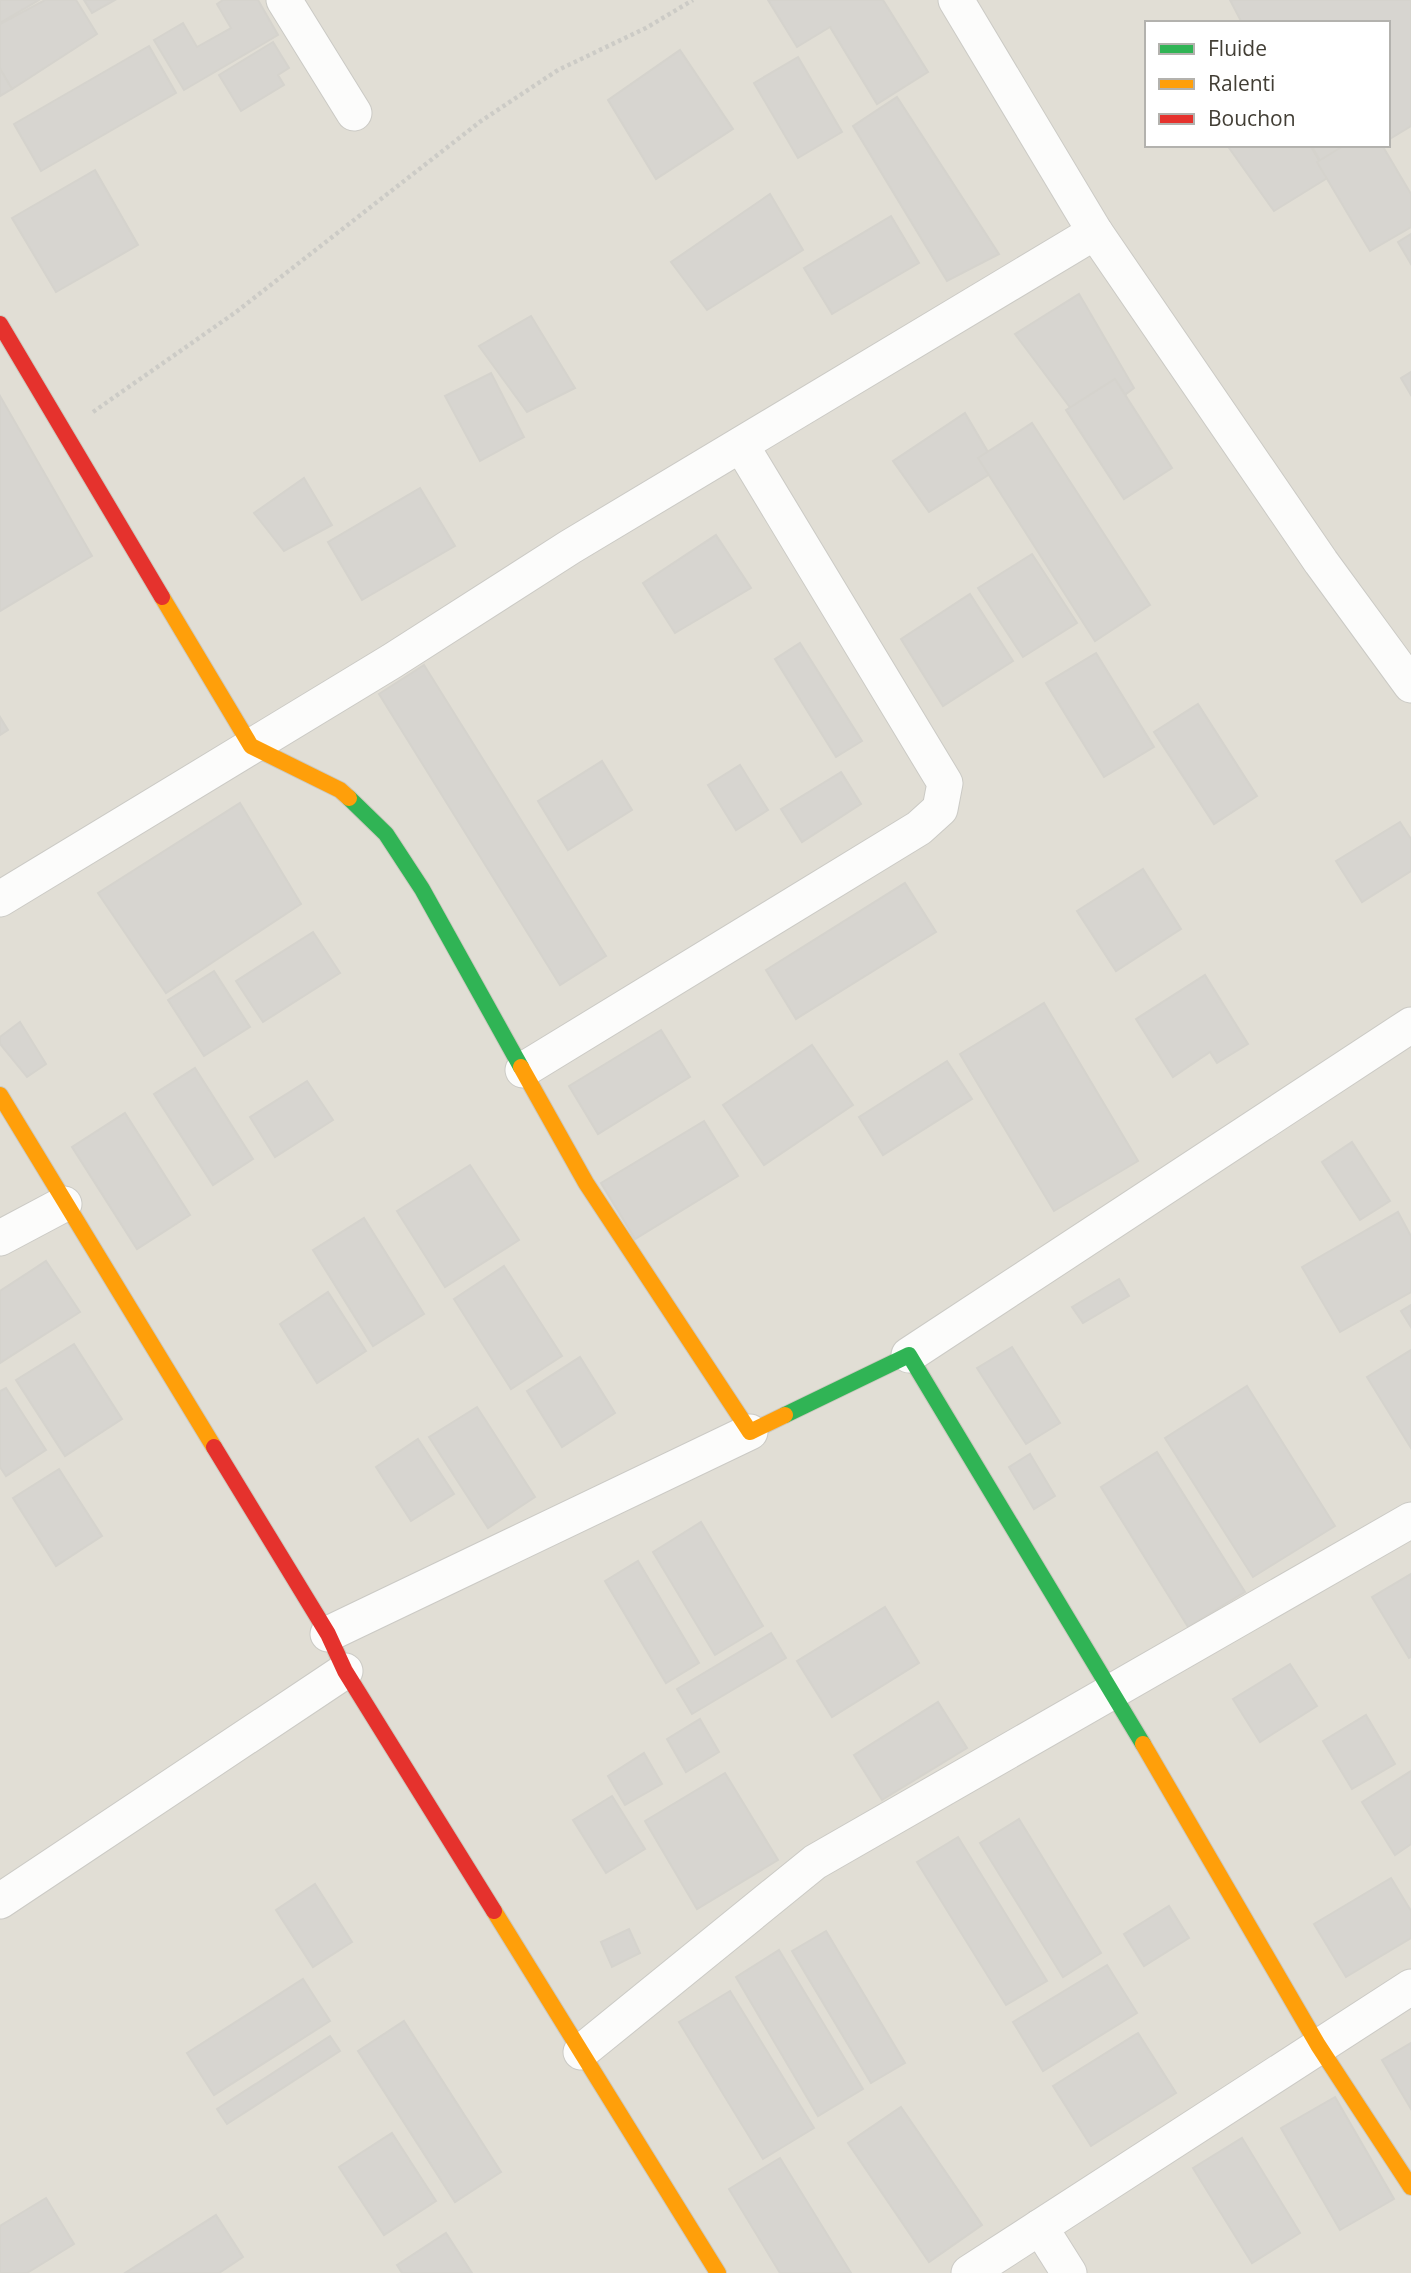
<svg xmlns="http://www.w3.org/2000/svg" width="1411" height="2273" font-family="'Open Sans',sans-serif">
	<style>
		.residential { fill: #e1ded5; fill-rule: evenodd }
		.building { fill: #d7d5d0; stroke: #d5d3cd; stroke-width: 2 }
		.lines { fill: none; stroke-linecap: round; stroke-linejoin: round }
		.street-casing { stroke: #cbcac5; stroke-width: 37 }
		.fast-casing { stroke: #ccc9bf; stroke-width: 18 }
		.slow-casing { stroke: #ccc9bf; stroke-width: 18 }
		.jam-casing { stroke: #ccc9bf; stroke-width: 18 }
		.path { stroke: #cccbc6; stroke-width: 4.5; stroke-dasharray: 3.5 3.5; stroke-linecap: butt }
		.street { stroke: #fcfcfb; stroke-width: 35 }
		.fast { stroke: #30b455; stroke-width: 16 }
		.slow { stroke: #ff9f0a; stroke-width: 16 }
		.jam { stroke: #e5322d; stroke-width: 16 }
	</style>
	<rect width="100%" height="100%" fill="#edece7"/>
	<path class="residential" d="M0,0H1411V2273H0ZM1147,23H1388V145H1147Z"/>
	<g class="building">
		<polygon points="0,0 39,0 0,23"/>
		<polygon points="45,0 76,0 97,34 12,89 0,69 0,24"/>
		<polygon points="84,0 115,0 92,13"/>
		<polygon points="223,0 258,0 278,35 184,90 154,40 183,23 197,47 231,28 217,4"/>
		<polygon points="768,0 883,0 928,72 877,104 830,27 797,47"/>
		<polygon points="1230,0 1411,0 1411,126 1388,140 1388,23 1242,23"/>
		<polygon points="273,42 289,68 278,75 284,85 241,111 219,75"/>
		<polygon points="149,46 176,93 41,171 14,124"/>
		<polygon points="680,50 733,129 656,179 608,100"/>
		<polygon points="798,57 842,132 798,158 754,83"/>
		<polygon points="0,69 12,89 0,96"/>
		<polygon points="897,97 999,254 947,281 853,126"/>
		<polygon points="1227,145 1310,145 1329,177 1274,211"/>
		<polygon points="1311,145 1380,145 1329,177"/>
		<polygon points="1345,145 1382,145 1411,194 1411,227 1370,251 1317,162"/>
		<polygon points="95,170 138,245 56,292 12,218"/>
		<polygon points="770,194 803,250 707,310 671,262"/>
		<polygon points="891,216 919,263 832,314 804,268"/>
		<polygon points="1411,234 1411,264 1398,242"/>
		<polygon points="1079,294 1134,388 1084,426 1015,334"/>
		<polygon points="531,316 575,388 527,412 479,346"/>
		<polygon points="1411,372 1411,395 1401,378"/>
		<polygon points="491,373 524,437 480,461 445,396"/>
		<polygon points="1115,379 1172,468 1124,499 1066,410"/>
		<polygon points="0,396 92,556 0,611"/>
		<polygon points="965,413 998,469 929,512 893,461"/>
		<polygon points="1032,423 1150,605 1095,641 978,458"/>
		<polygon points="304,478 332,525 284,551 254,513"/>
		<polygon points="420,488 455,546 362,600 328,542"/>
		<polygon points="716,535 751,588 675,633 643,583"/>
		<polygon points="1032,554 1077,623 1023,657 978,588"/>
		<polygon points="970,594 1013,661 943,706 901,639"/>
		<polygon points="800,643 862,741 836,757 775,659"/>
		<polygon points="1096,653 1154,747 1104,777 1046,683"/>
		<polygon points="424,665 606,956 560,985 379,694"/>
		<polygon points="1198,704 1257,796 1214,824 1154,732"/>
		<polygon points="0,717 8,730 0,735"/>
		<polygon points="602,761 632,810 568,850 538,801"/>
		<polygon points="740,765 768,810 736,830 708,785"/>
		<polygon points="841,772 861,804 802,842 781,809"/>
		<polygon points="240,803 301,904 166,993 98,893"/>
		<polygon points="1400,822 1411,839 1411,871 1362,902 1336,861"/>
		<polygon points="1143,869 1181,929 1116,971 1077,911"/>
		<polygon points="905,883 936,932 796,1019 766,970"/>
		<polygon points="313,932 340,973 263,1022 236,981"/>
		<polygon points="214,971 250,1027 204,1056 168,1000"/>
		<polygon points="1205,975 1248,1044 1217,1063 1210,1052 1173,1077 1136,1019"/>
		<polygon points="1044,1003 1138,1161 1054,1211 960,1054"/>
		<polygon points="20,1022 46,1064 27,1077 0,1044 0,1037"/>
		<polygon points="661,1030 690,1077 598,1134 569,1086"/>
		<polygon points="812,1045 853,1105 764,1165 723,1105"/>
		<polygon points="947,1061 972,1099 883,1155 859,1117"/>
		<polygon points="195,1068 253,1159 213,1185 154,1094"/>
		<polygon points="307,1081 333,1120 275,1157 250,1117"/>
		<polygon points="125,1113 190,1215 137,1249 72,1147"/>
		<polygon points="704,1121 738,1176 635,1239 601,1183"/>
		<polygon points="1352,1142 1390,1201 1360,1220 1322,1162"/>
		<polygon points="470,1165 519,1240 445,1287 397,1211"/>
		<polygon points="1398,1212 1411,1236 1411,1292 1340,1332 1302,1267"/>
		<polygon points="364,1218 424,1314 373,1346 313,1250"/>
		<polygon points="46,1261 80,1312 0,1363 0,1291"/>
		<polygon points="504,1266 562,1356 511,1389 454,1299"/>
		<polygon points="1119,1279 1129,1296 1083,1323 1072,1307"/>
		<polygon points="328,1292 366,1351 317,1383 280,1324"/>
		<polygon points="1411,1305 1411,1327 1401,1311"/>
		<polygon points="74,1344 122,1419 65,1456 16,1380"/>
		<polygon points="1012,1347 1060,1423 1026,1444 977,1368"/>
		<polygon points="1411,1350 1411,1448 1367,1377"/>
		<polygon points="580,1357 615,1413 562,1447 527,1391"/>
		<polygon points="1247,1386 1335,1526 1253,1577 1165,1438"/>
		<polygon points="6,1388 46,1450 6,1476 0,1467 0,1391"/>
		<polygon points="477,1407 535,1497 488,1528 429,1437"/>
		<polygon points="418,1439 454,1494 411,1521 376,1467"/>
		<polygon points="1157,1452 1245,1592 1188,1627 1101,1487"/>
		<polygon points="1030,1454 1055,1496 1034,1509 1009,1467"/>
		<polygon points="59,1469 102,1536 56,1566 13,1498"/>
		<polygon points="701,1522 763,1626 715,1655 653,1552"/>
		<polygon points="638,1561 699,1663 666,1683 605,1581"/>
		<polygon points="1411,1574 1411,1657 1409,1658 1372,1597"/>
		<polygon points="885,1607 919,1663 832,1717 797,1661"/>
		<polygon points="771,1633 786,1658 692,1714 677,1689"/>
		<polygon points="1290,1664 1317,1706 1260,1742 1233,1699"/>
		<polygon points="938,1702 967,1748 882,1800 854,1755"/>
		<polygon points="1366,1715 1395,1764 1352,1789 1323,1741"/>
		<polygon points="700,1719 719,1752 686,1772 667,1739"/>
		<polygon points="644,1753 662,1784 625,1805 608,1776"/>
		<polygon points="1411,1771 1411,1844 1395,1855 1362,1802"/>
		<polygon points="725,1773 778,1860 697,1909 645,1821"/>
		<polygon points="612,1796 645,1849 606,1873 573,1820"/>
		<polygon points="1019,1819 1101,1953 1063,1977 980,1843"/>
		<polygon points="958,1837 1047,1981 1006,2005 917,1862"/>
		<polygon points="1391,1878 1411,1911 1411,1938 1346,1977 1314,1924"/>
		<polygon points="315,1884 352,1942 313,1967 276,1910"/>
		<polygon points="1169,1906 1189,1938 1144,1966 1124,1934"/>
		<polygon points="629,1929 640,1953 612,1967 601,1942"/>
		<polygon points="826,1931 905,2063 871,2083 792,1951"/>
		<polygon points="779,1950 863,2089 818,2116 736,1977"/>
		<polygon points="1107,1965 1137,2013 1043,2071 1013,2022"/>
		<polygon points="303,1979 330,2021 214,2095 187,2053"/>
		<polygon points="730,1991 814,2128 763,2159 679,2022"/>
		<polygon points="404,2021 501,2172 455,2202 358,2051"/>
		<polygon points="1138,2033 1176,2093 1091,2146 1053,2086"/>
		<polygon points="330,2036 340,2051 227,2124 217,2109"/>
		<polygon points="1411,2043 1411,2109 1382,2060"/>
		<polygon points="1335,2097 1394,2199 1340,2230 1281,2128"/>
		<polygon points="901,2107 982,2225 929,2262 848,2143"/>
		<polygon points="392,2133 436,2201 384,2235 339,2167"/>
		<polygon points="1242,2138 1300,2233 1252,2263 1193,2168"/>
		<polygon points="780,2158 851,2273 780,2273 729,2189"/>
		<polygon points="46,2198 74,2244 27,2273 0,2273 0,2226"/>
		<polygon points="216,2215 243,2257 219,2273 125,2273"/>
		<polygon points="446,2233 472,2273 402,2273 397,2265"/>
	</g>
	<g class="lines">
		<g class="street-casing">
			<g id="street">
				<polyline points="284,0 354,113"/>
				<polyline points="956,0 1095,232 1321,562 1411,685"/>
				<polyline points="0,899 392,661 570,547 1095,232"/>
				<polyline points="523,1070 919,828 940,809 945,783 741,445"/>
				<polyline points="0,1238 64,1204"/>
				<polyline points="909,1355 1411,1025"/>
				<polyline points="328,1634 750,1432"/>
				<polyline points="0,1901 345,1671"/>
				<polyline points="581,2052 815,1862 1411,1520"/>
				<polyline points="1040,2227 1069,2273"/>
				<polyline points="969,2273 1411,1987"/>
			</g>
		</g>
		<g class="fast-casing">
			<g id="fast">
				<polyline points="349,798 386,834 422,889 521,1067"/>
				<polyline points="785,1415 909,1355 1143,1744"/>
			</g>
		</g>
		<g class="slow-casing">
			<g id="slow">
				<polyline points="162,597 251,746 340,790 349,798"/>
				<polyline points="521,1067 586,1183 750,1432 785,1415"/>
				<polyline points="0,1095 214,1447"/>
				<polyline points="1143,1744 1318,2045 1411,2187"/>
				<polyline points="494,1911 718,2273"/>
			</g>
		</g>
		<g class="jam-casing">
			<g id="jam">
				<polyline points="0,324 162,597"/>
				<polyline points="214,1447 328,1634 345,1671 494,1911"/>
			</g>
		</g>
		<polyline class="path" points="93,412 236,312 481,121 558,70 646,28 693,0"/>
		<use href="#street" class="street"/>
		<use href="#fast" class="fast"/>
		<use href="#slow" class="slow"/>
		<use href="#jam" class="jam"/>
	</g>
	<rect x="1145" y="21" width="245" height="126" fill="#ffffff" stroke="#b3b2ae" stroke-width="2"/>
	<rect x="1159" y="44" width="35" height="10" fill="#30b455" stroke="#b3b2ae" stroke-width="2"/>
	<text x="1208" y="56" font-size="21" fill="#423e35">Fluide</text>
	<rect x="1159" y="79" width="35" height="10" fill="#ff9f0a" stroke="#b3b2ae" stroke-width="2"/>
	<text x="1208" y="91" font-size="21" fill="#423e35">Ralenti</text>
	<rect x="1159" y="114" width="35" height="10" fill="#e5322d" stroke="#b3b2ae" stroke-width="2"/>
	<text x="1208" y="126" font-size="21" fill="#423e35">Bouchon</text>
</svg>
